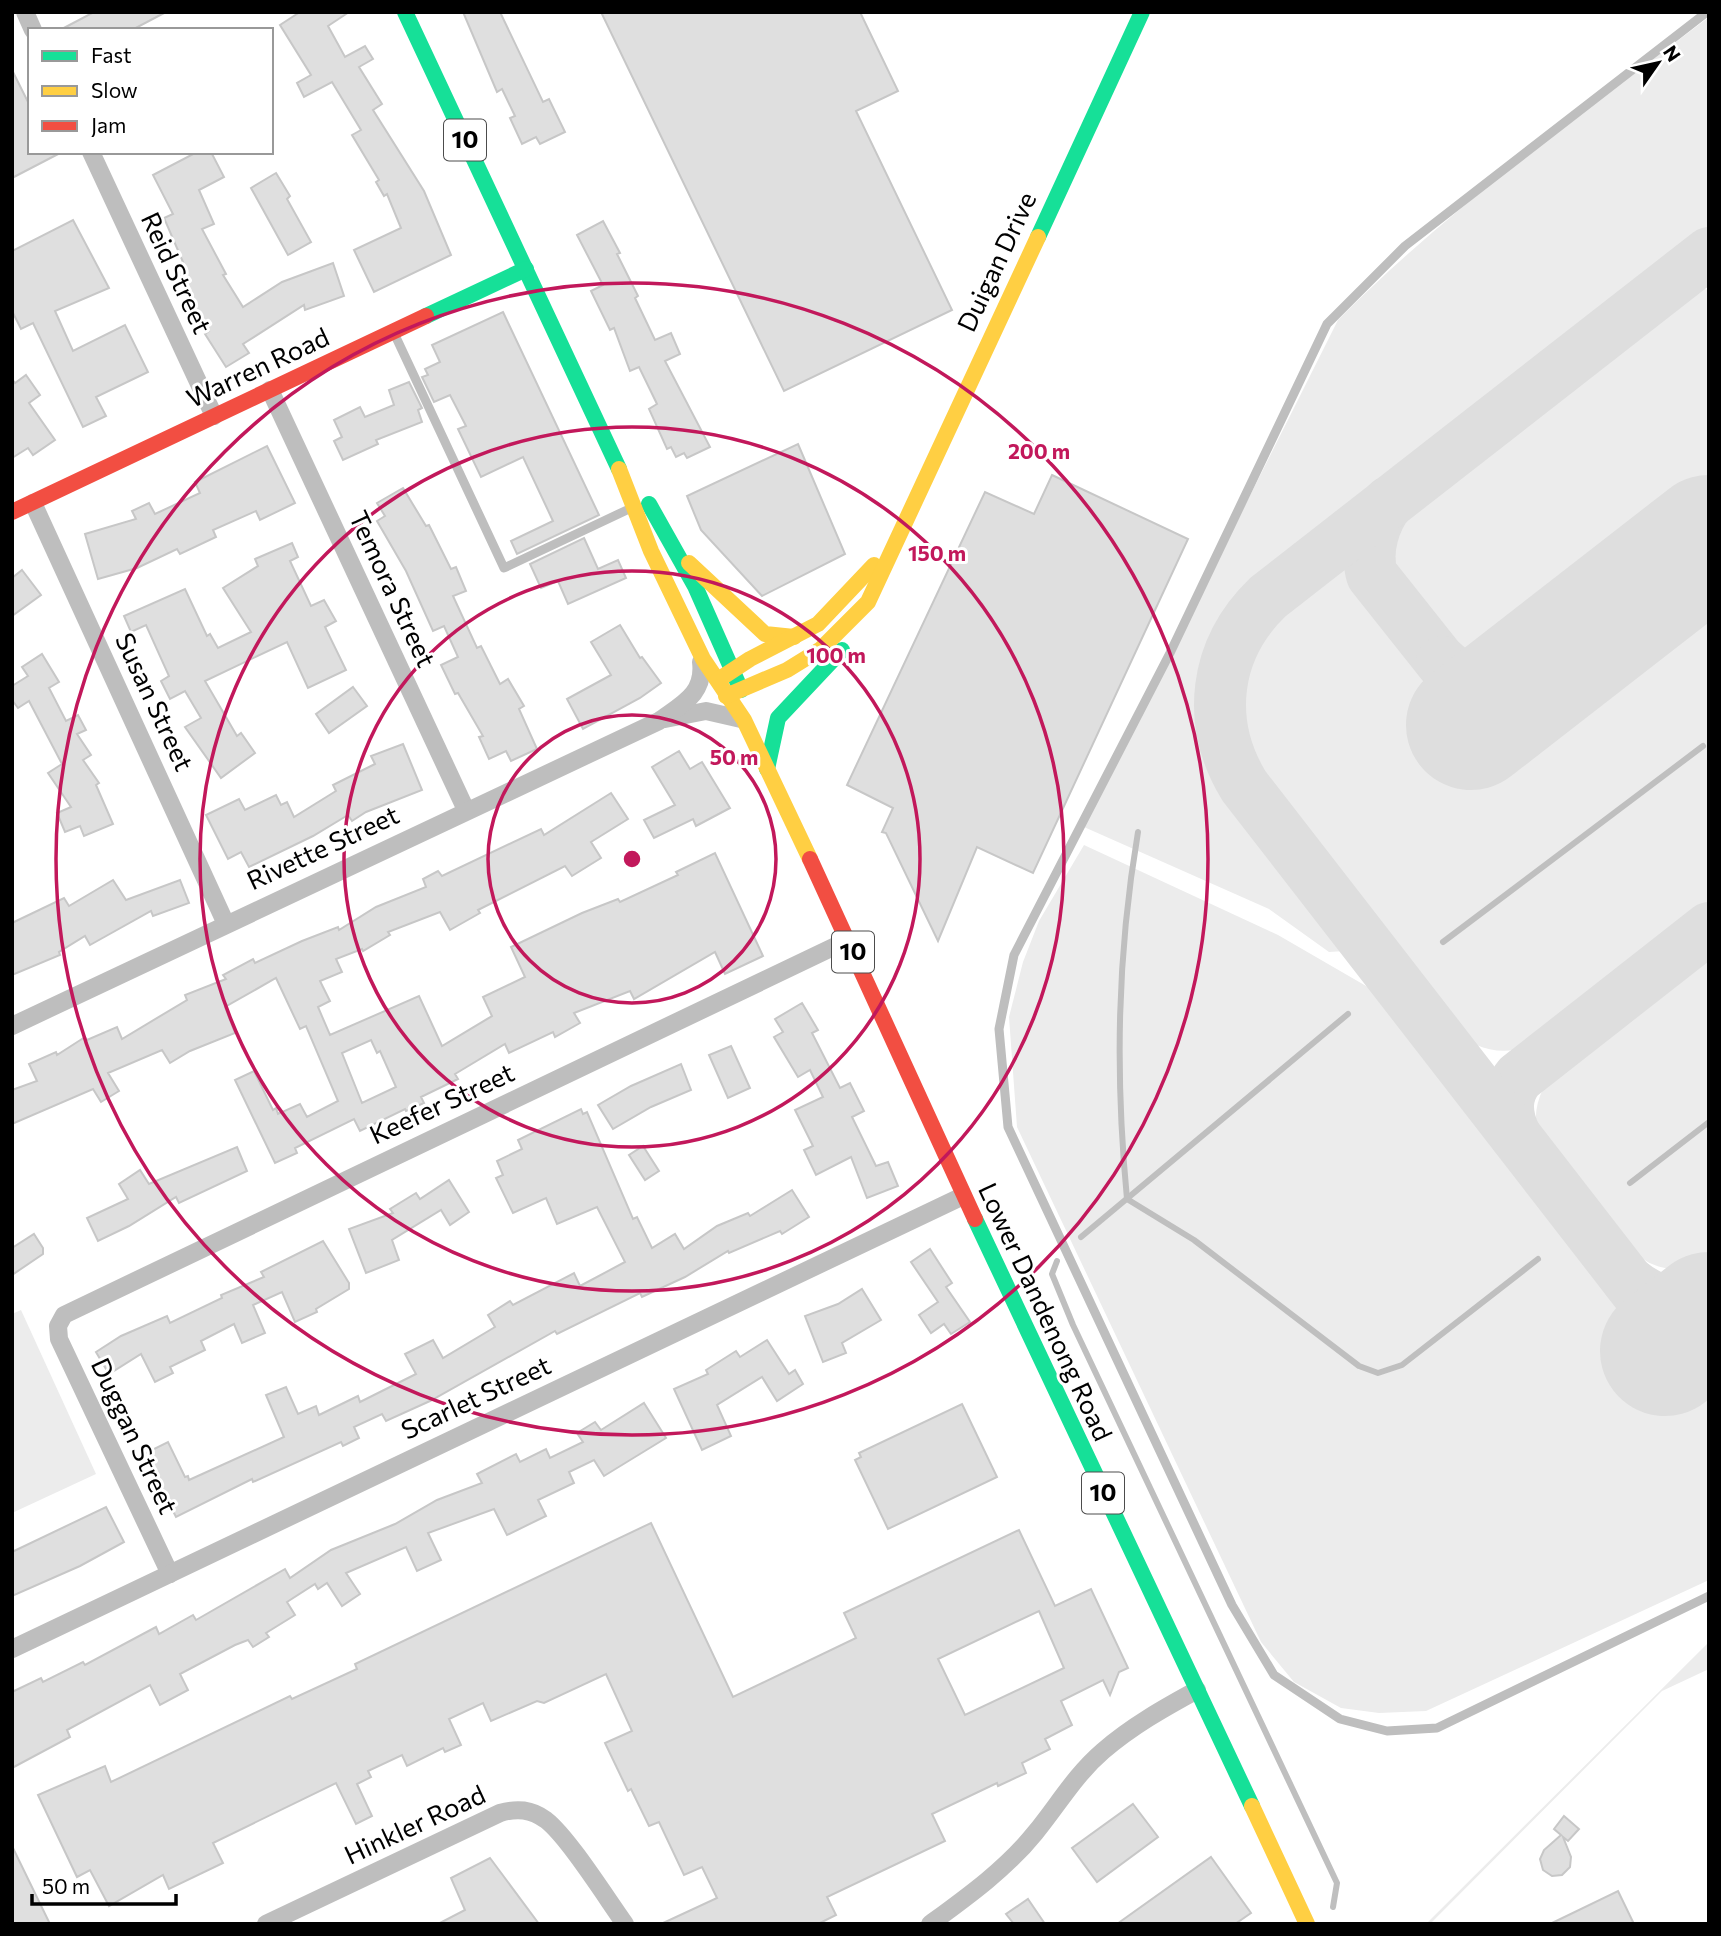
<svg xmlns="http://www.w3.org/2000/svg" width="1721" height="1936" font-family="Commissioner,sans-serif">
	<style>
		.green { fill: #ececec }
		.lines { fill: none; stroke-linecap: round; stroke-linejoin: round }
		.stream { stroke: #bfbfbf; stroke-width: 6 }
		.taxiway { stroke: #dedede; stroke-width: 52 }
		.runway { stroke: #dedede; stroke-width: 130 }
		.building { fill: #dfdfdf; stroke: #c7c7c7; stroke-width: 2; fill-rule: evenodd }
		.lane { stroke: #bebebe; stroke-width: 9 }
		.street { stroke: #bebebe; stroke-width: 18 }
		.fast { stroke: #16e098; stroke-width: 16 }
		.slow { stroke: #ffcf43; stroke-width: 16 }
		.jam { stroke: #f24e42; stroke-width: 16 }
		.ring { fill: none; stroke: #c2185b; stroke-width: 3.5 }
		.labels { text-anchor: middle; stroke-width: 6; stroke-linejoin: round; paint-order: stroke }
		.shield { fill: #fff; stroke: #4c4c4c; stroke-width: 2 }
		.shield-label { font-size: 24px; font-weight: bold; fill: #000 }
		.street-label { font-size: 26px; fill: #000; stroke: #fff }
		.centre { fill: #c2185b; stroke: #fff; stroke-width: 3.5 }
		.ring-label { font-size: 21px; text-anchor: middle; font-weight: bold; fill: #c2185b; stroke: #fff; stroke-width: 6; stroke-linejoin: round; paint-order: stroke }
	</style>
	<rect width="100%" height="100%" fill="#fff"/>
	<g class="green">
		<path d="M1709,17V234L1269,576C1216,625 1184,698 1216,768C1230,797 1251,822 1269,848C1295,882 1320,917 1345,951L1329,952L1269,909L1084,827L1338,320C1451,206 1582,114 1709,17Z"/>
		<path d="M1694,287L1709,290V505L1534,641C1517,650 1497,659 1478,657C1463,656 1452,645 1441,636C1400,602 1373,554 1406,506L1682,290Z"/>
		<path d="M1340,560L1487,747L1709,574V910L1542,1040C1510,1058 1478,1053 1451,1028L1251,766C1213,660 1262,621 1340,560Z"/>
		<polygon points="1084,845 1278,935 1392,1001 1690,1387 1709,1373 1709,1580 1426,1711 1379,1713 1341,1708 1294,1682 1261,1642 1017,1127 1009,1017 1023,962 1039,921"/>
		<path d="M1709,948V1262C1690,1271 1671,1272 1652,1264C1626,1253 1542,1159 1537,1131C1532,1104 1544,1082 1561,1063Z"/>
		<polygon points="21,1310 96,1474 12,1513 12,1314"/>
		<polygon points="1709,1642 1709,1669 1662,1691 1430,1924 1426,1924"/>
	</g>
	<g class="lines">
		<g class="stream">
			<path d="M1138,832C1117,956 1115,1074 1127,1199L1194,1240L1359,1366L1378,1373L1402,1365L1538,1259"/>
			<polyline points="1443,942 1703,746"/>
			<polyline points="1630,1183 1709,1122"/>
			<polyline points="1081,1237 1348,1014"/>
			<polyline points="1057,1261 1052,1274 1073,1325 1337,1883 1333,1907"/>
		</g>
		<g class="taxiway">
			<path d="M1389,502C1374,521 1365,550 1372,575L1484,716"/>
			<path d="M1442,662C1500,720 1561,653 1610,617"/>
			<path d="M1515,1135C1506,1115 1504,1095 1519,1077L1709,928"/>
			<path d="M1628,1281C1650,1299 1680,1312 1709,1303"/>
			<path d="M1676,1343L1244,786C1205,722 1214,649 1268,597L1709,253"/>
		</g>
		<g class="runway">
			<polyline points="1471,725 1709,540"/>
			<polyline points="1665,1351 1709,1317"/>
		</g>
	</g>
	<g class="building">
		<polygon points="94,12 166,12 132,30 60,30"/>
		<polygon points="300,12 349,12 328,26 345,57 365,46 373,59 359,67 382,104 373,110 424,191 451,255 374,292 354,250 401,228 387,194 384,196 376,182 379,180 352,135 361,130 332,82 304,97 297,83 311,75 280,25"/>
		<polygon points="463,12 500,12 543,102 549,99 565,132 540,144 536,137 522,144 510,118 515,116 502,89 497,92"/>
		<polygon points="601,12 860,12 898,91 856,111 952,310 784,391"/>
		<polygon points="12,70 30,106 30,152 62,152 12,178"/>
		<polygon points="197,152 211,152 224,177 199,190 214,224 202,229 226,274 223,275 243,307 282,282 333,263 344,296 305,310 304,305 243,344 249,353 226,367 205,334 209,331 174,266 183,262 164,218 173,214 153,175"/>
		<polygon points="276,173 290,196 287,199 311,242 288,255 251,188"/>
		<polygon points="73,220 109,288 55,311 73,351 125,325 148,372 96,397 106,416 83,427 33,323 21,329 12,311 12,251"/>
		<polygon points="603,221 620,253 617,254 638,296 635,298 655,340 671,333 680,354 665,361 710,447 687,458 684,453 676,457 671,447 667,449 649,409 657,404 639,367 630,371 614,328 610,330 591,291 603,285 577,235"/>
		<polygon points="503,312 599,515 517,554 511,541 553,521 523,457 481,477 458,429 466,426 450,395 434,402 422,377 428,375 425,369 440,362 432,345"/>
		<polygon points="26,375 40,395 29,403 55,440 33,455 28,448 12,458 12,379 15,383"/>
		<polygon points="409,382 422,408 418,410 422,422 376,440 378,444 343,460 334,441 342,437 334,420 360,407 365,417 394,405 389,390"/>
		<polygon points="798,444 845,554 762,596 701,530 687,496"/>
		<polygon points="267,446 295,503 260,520 256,511 213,530 216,537 180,554 177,549 137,568 98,579 85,534 136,519 132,511 149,503 155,514 200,493 195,482"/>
		<polygon points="1052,475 1188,539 1033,873 977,847 938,941 886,833 882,832 893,808 847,785 985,492 1034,514"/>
		<polygon points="403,488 426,526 429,525 451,569 456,567 466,591 453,596 477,648 481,646 500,684 508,679 524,706 519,709 537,749 511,761 506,751 489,759 479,737 483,736 458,693 455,694 441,665 458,657 444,626 433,631 406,571 377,521 385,516 377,503"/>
		<polygon points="584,538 598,569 618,560 626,578 568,604 558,581 541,588 530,564"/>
		<polygon points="292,543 298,557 290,561 311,606 324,600 336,621 325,627 346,670 308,688 287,642 205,681 237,736 241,733 255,753 221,778 185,727 201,718 185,691 170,699 161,681 169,676 146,625 131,632 124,616 185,589 207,636 210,634 218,648 251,632 223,588 258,566 255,559"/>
		<polygon points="22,570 41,595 12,616 12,578"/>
		<polygon points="620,625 640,658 642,657 661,683 640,698 583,729 567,699 611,675 591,642"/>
		<polygon points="42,654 59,682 49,688 66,721 78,715 86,730 77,734 91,755 83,760 99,783 96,785 113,824 84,836 80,826 65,832 57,813 71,807 48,773 62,764 29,701 18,708 12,700 12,686 28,676 22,667"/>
		<polygon points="353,687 367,706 329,733 316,714"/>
		<polygon points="403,744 422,790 366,812 352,821 348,815 313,836 249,867 241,852 228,859 206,815 239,799 245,810 276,795 281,805 287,802 294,817 336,791 333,785 375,764 371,756"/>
		<polygon points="679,751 690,769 702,762 730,808 696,826 693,819 654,838 644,820 675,805 652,767"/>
		<path d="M611,793L628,819L591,842L601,858L572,876L565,866L478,910L480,913L450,930L440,912L388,932L390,935L363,951L362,949L336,959L342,972L320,981L330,1001L318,1007L330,1035L419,996L442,1046L492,1016L483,997L525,977L511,947L582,913L618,899L620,902L678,875L676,872L715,853L763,956L725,974L715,952L634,999L630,991L574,1013L580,1023L555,1037L553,1032L509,1053L505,1044L455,1074L458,1079L421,1097L424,1103L406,1111L405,1109L360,1131L354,1119L295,1148L297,1153L275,1163L235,1080L254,1071L273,1110L276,1108L278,1114L300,1104L307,1117L338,1101L306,1026L300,1029L276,978L225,1007L235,1033L190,1051L170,1063L162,1050L108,1073L119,1091L101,1102L93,1089L12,1124V1090L37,1081L29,1064L56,1052L57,1055L85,1037L87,1040L117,1027L122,1039L187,1000L185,995L226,979L223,975L253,959L255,963L302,941L338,927L339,930L376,907L426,887L423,879L438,871L442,876L541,829L544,835ZM371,1040L377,1053L380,1051L396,1087L362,1103L342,1053Z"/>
		<polygon points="113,880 126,900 180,880 189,903 153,916 151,911 90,945 85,936 59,952 60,955 12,975 12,923 64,898 69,906"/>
		<polygon points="802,1003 818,1030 812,1033 840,1088 850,1083 864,1111 852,1117 876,1166 888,1162 898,1186 867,1198 851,1157 816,1175 804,1150 813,1146 795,1110 823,1097 810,1070 798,1077 774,1037 783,1032 775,1019"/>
		<polygon points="731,1046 750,1088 728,1098 709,1055"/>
		<polygon points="681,1064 691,1090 651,1107 613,1129 598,1105 631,1086"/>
		<polygon points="581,1109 583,1114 587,1112 633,1219 637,1217 652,1248 675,1234 684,1249 717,1226 748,1213 750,1216 792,1190 809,1217 782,1234 780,1231 729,1253 728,1251 685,1277 642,1297 640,1293 557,1334 555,1331 430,1401 386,1421 382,1414 354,1427 359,1438 343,1446 341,1442 253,1482 252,1479 176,1517 144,1454 168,1442 185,1477 188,1476 189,1480 284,1437 266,1395 286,1387 298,1414 316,1406 319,1415 358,1396 360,1402 416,1374 405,1354 433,1340 443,1358 495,1327 488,1315 510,1301 513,1305 574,1273 580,1286 625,1262 597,1207 557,1224 546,1198 513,1213 496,1178 503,1175 497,1161 522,1149 518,1140"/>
		<polygon points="643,1146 659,1171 645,1180 629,1155"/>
		<polygon points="237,1147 247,1171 179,1203 176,1197 129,1226 98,1241 87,1218 128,1199 119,1184 140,1170 149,1184"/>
		<polygon points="449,1180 469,1212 450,1225 441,1210 392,1240 399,1260 366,1273 349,1229 393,1213 390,1209 416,1193 420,1199"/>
		<polygon points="34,1234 43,1248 43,1254 12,1275 12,1248"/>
		<polygon points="323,1241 349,1283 349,1289 316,1309 317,1312 295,1322 282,1292 253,1305 265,1333 242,1343 234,1324 201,1341 205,1350 170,1367 173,1373 155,1382 141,1354 109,1374 96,1352 121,1336 167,1316 170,1323 222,1298 221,1295 264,1277 261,1272"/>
		<polygon points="930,1249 952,1283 946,1287 970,1322 951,1334 944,1324 931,1333 919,1315 938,1302 911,1262"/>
		<polygon points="862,1289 881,1320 842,1343 846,1353 823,1362 805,1316 838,1304"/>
		<polygon points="767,1340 789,1374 795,1370 803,1384 777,1401 762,1377 717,1405 731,1436 702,1450 674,1389 708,1374 706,1370 736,1351 740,1357"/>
		<polygon points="644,1403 666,1438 604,1476 594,1460 569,1472 574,1483 538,1500 546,1516 507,1535 494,1509 428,1533 441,1560 417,1571 406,1547 346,1573 360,1594 342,1606 327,1583 318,1589 315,1584 287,1602 295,1615 266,1633 269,1637 253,1647 248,1640 235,1645 180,1674 188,1690 160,1705 150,1685 67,1730 70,1737 12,1768 12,1692 41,1678 43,1682 83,1662 85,1665 156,1627 159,1634 193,1615 196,1620 285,1569 290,1578 331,1550 395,1524 437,1500 482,1483 477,1474 516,1454 520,1462 546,1449 550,1458 583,1442 577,1433 595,1422 601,1430"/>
		<polygon points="962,1404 997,1477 888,1529 855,1460 861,1457 859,1453"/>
		<polygon points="106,1507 124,1542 80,1566 12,1596 12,1552"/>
		<path d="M651,1523L733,1697L856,1638L844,1613L1019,1530L1055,1606L1091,1589L1128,1668L1119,1672L1110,1695L1103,1680L1061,1701L1072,1725L1045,1739L1050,1749L1022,1763L1026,1773L998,1786L997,1783L932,1814L945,1841L827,1897L836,1915L818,1924H661L717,1898L702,1867L684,1875L659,1822L649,1826L631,1789L628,1791L605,1743L632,1731L606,1674L544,1703L537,1701L491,1721L483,1703L449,1719L461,1745L445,1752L443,1748L407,1766L402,1755L368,1771L371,1777L357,1784L372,1816L356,1824L336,1783L213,1843L223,1863L169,1889L163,1875L109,1906L90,1870L77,1877L38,1795L105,1766L111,1782L290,1696L292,1699L357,1669L355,1664ZM1039,1611L1064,1668L965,1715L938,1659Z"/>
		<polygon points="1133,1804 1158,1837 1097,1882 1072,1848"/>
		<polygon points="1564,1816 1579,1829 1568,1841 1563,1837 1571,1857 1570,1867 1562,1875 1552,1876 1543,1870 1540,1859 1544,1850 1561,1835 1554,1829"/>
		<polygon points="12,1846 50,1924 12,1924"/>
		<polygon points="1211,1857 1251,1913 1235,1924 1117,1924"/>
		<polygon points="490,1858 539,1924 438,1924 465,1910 451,1878"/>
		<polygon points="1618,1891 1634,1924 1550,1924"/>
		<polygon points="1028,1899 1045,1924 1014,1924 1006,1914"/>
	</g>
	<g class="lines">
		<g class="lane">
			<polyline points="1707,12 1405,246 1327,324 1170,653 1014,955 999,1029 1008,1127 1232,1605 1274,1675 1340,1719 1387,1731 1437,1728 1709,1596"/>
			<polyline points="394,333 504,568 627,510"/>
		</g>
		<g class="street">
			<polyline points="25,12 33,30"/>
			<polyline points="91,152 214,416"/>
			<polyline points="270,390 466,810"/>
			<polyline points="33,503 226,924"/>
			<polyline points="665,719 706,711 741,719"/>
			<path d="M12,1026L659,721C682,704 705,694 701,662"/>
			<polyline points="170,1574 59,1339 58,1326 64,1315 848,940"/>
			<polyline points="12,1649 963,1196"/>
			<path d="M266,1924L500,1813C517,1808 531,1809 546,1820C568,1837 607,1899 625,1924"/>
			<path d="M930,1924C967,1897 1006,1869 1035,1833C1058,1805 1075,1775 1103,1751C1132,1726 1164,1708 1197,1690"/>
		</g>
		<g class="fast">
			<polyline points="405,12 619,469"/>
			<polyline points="1038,237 1142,12"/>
			<polyline points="426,316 526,269"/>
			<polyline points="649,504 695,586 741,690"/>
			<polyline points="767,769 778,718 842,650"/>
			<polyline points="975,1219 1252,1806"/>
		</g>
		<g class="slow">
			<polyline points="619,469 651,551 703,659 744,720 810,859"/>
			<polyline points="689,563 765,634 794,637"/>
			<polyline points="718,680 750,659 818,624 874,565"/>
			<polyline points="726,696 787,670 821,649 868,602 1038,237"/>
			<polyline points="1252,1806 1307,1924"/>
		</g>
		<g class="jam">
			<polyline points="12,512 426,316"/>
			<polyline points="810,859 975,1219"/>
		</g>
	</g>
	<g class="ring">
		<circle cx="632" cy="859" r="144"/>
		<circle cx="632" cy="859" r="288"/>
		<circle cx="632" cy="859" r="432"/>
		<circle cx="632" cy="859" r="576"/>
	</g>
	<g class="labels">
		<g class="shield">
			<rect x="444" y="119.5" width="42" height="41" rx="5"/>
			<rect x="832" y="931.5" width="42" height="41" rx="5"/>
			<rect x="1082" y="1472.5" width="42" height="41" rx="5"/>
		</g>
		<g class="shield-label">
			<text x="465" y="148">10</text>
			<text x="853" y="960">10</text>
			<text x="1103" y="1501">10</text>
		</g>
		<g class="street-label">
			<text transform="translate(997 262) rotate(-65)" y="9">Duigan Drive</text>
			<text transform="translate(176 273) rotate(65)" y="9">Reid Street</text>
			<text transform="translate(258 368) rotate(-25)" y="9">Warren Road</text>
			<text transform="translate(392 589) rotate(65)" y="9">Temora Street</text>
			<text transform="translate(154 702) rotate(65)" y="9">Susan Street</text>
			<text transform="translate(323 848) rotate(-25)" y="9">Rivette Street</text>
			<text transform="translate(442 1104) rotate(-25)" y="9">Keefer Street</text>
			<text transform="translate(1045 1312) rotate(65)" y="9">Lower Dandenong Road</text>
			<text transform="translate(476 1398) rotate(-25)" y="9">Scarlet Street</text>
			<text transform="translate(134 1436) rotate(65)" y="9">Duggan Street</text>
			<text transform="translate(415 1825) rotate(-25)" y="9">Hinkler Road</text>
		</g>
	</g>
	<circle cx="632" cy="859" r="10" class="centre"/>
	<g class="ring-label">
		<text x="1039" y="459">200 m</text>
		<text x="937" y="561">150 m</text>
		<text x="836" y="663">100 m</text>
		<text x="734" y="765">50 m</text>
	</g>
	<rect width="1721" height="1936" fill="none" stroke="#000000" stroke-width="28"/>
	<rect x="28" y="28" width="245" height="126" fill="#ffffff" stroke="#999999" stroke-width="2"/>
	<rect x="42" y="51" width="35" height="10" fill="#16e098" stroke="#999999" stroke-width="2"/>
	<text x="91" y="63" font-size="21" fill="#000000">Fast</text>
	<rect x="42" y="86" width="35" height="10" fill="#ffcf43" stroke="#999999" stroke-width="2"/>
	<text x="91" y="98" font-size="21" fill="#000000">Slow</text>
	<rect x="42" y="121" width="35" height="10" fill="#f24e42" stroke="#999999" stroke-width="2"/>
	<text x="91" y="133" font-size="21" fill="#000000">Jam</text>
	<g transform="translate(1658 63) rotate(56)" stroke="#ffffff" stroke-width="5" paint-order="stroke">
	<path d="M0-5L12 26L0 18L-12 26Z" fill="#000000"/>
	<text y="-10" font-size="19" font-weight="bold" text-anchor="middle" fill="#000000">N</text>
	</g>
	<path d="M32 1894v10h144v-10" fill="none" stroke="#000000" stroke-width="3.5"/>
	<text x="42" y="1894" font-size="21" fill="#000000" stroke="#ffffff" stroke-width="5" paint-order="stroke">50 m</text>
</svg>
